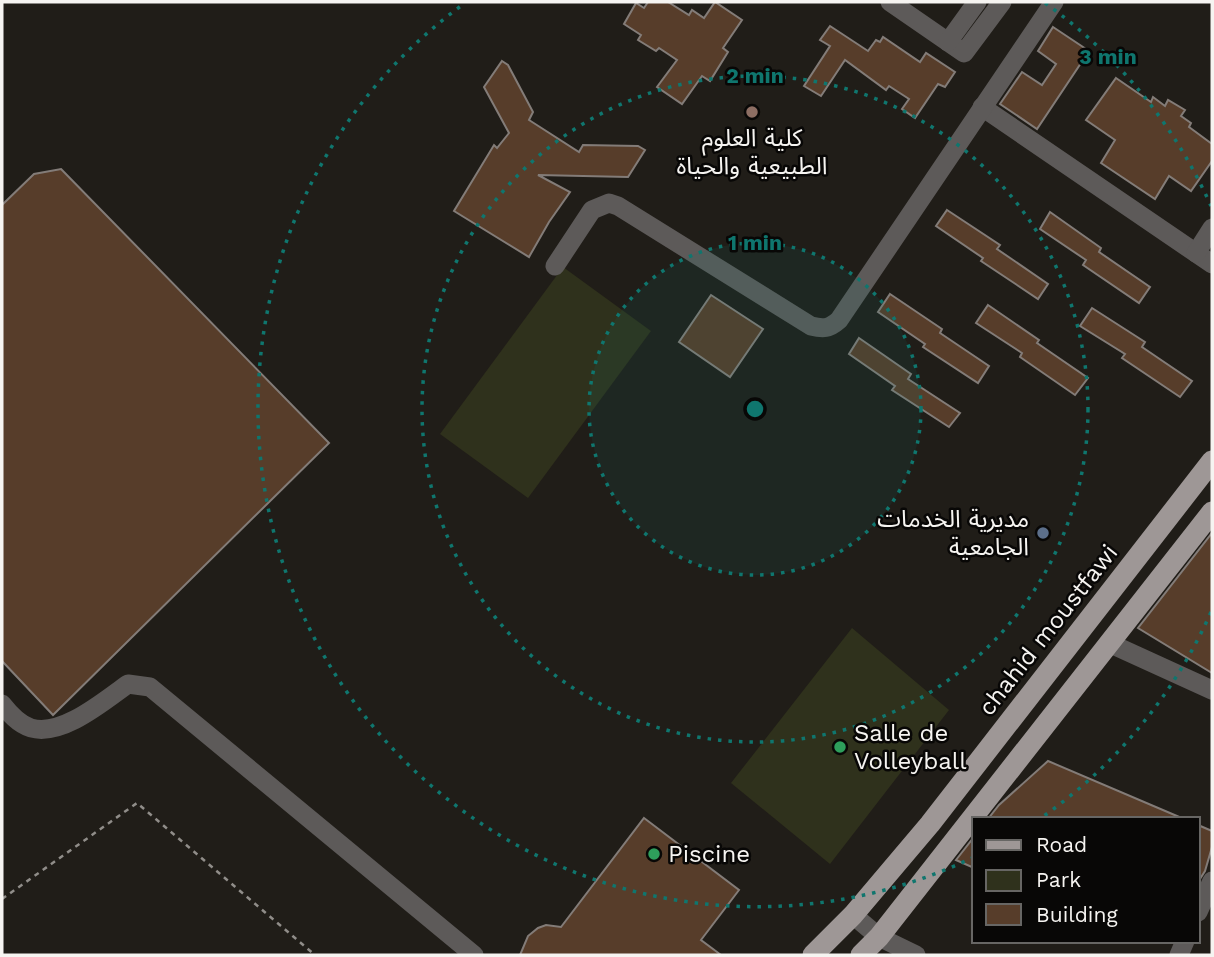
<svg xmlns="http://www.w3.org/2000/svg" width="1214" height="957" font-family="'Work Sans','Noto Sans Arabic',sans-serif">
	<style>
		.green { fill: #2f311c }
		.building { fill: #573d2a; stroke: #837c78; stroke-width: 2 }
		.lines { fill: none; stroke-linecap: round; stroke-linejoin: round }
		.path { stroke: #908d89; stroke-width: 2.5; stroke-dasharray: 5 5; stroke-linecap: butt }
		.minor { stroke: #5d5a59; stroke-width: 19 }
		.major { stroke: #9e9796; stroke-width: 21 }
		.ring { fill: none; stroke: #0f766e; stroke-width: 3.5; stroke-dasharray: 3.5 7 }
		.education-dot { fill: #8d6e63; stroke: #080706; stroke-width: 2.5 }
		.service-dot { fill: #5c6f8a; stroke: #080706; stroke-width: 2.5 }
		.leisure-dot { fill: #2e9e5b; stroke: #080706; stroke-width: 2.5 }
		.labels { text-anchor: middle; stroke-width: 5; stroke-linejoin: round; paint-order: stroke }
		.poi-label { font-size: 24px; fill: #f6f4f1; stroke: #080706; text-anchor: start }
		.street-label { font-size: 24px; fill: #f6f4f1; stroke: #080706 }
		.centre { fill: #0f766e; stroke: #080706; stroke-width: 3.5 }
		.ring-label { font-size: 21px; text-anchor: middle; font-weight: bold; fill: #0f766e; stroke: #080706; stroke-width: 5; stroke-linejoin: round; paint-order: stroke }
	</style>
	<rect width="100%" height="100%" fill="#201d18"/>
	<g class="green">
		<polygon points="563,267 651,331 528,498 440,434"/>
		<polygon points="852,628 949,710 830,864 731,783"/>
	</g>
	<g class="building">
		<polygon points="648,2 668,2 689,15 692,10 704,18 715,2 742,20 723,48 728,52 710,81 702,76 682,104 657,87 677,60 659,48 656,51 638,40 641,35 624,24 636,3 644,8"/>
		<polygon points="830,26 868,51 876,40 880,42 883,37 920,62 926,53 955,72 945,87 938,84 915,118 902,109 909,99 889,86 886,90 845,60 821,96 804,86 830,46 820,40"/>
		<polygon points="1053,27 1089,51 1037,129 1000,104 1022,72 1042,85 1056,64 1038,51"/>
		<polygon points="502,61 508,65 533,112 529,120 579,152 583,145 638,146 645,150 628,177 538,175 570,192 549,222 529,257 454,211 494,145 497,148 509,133 484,87"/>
		<polygon points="1116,78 1151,102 1153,97 1165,106 1168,100 1185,110 1181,116 1191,123 1189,127 1212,144 1212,161 1191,191 1169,176 1155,199 1101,163 1115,140 1086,120"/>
		<polygon points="61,169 329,443 53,715 2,661 2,205 34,174"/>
		<polygon points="947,210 1000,245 997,249 1048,284 1038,299 981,261 983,258 936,226"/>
		<polygon points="1050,212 1101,248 1099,252 1150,287 1139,303 1083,265 1086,260 1040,229"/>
		<polygon points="890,294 942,329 940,333 989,366 978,383 923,347 925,344 878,312"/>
		<polygon points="711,295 763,329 730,377 679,342"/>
		<polygon points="988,305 1039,340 1037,343 1088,378 1075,395 1020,357 1022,353 976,323"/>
		<polygon points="1092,308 1145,342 1142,347 1192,381 1180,397 1122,358 1125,354 1080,326"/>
		<polygon points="859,338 911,374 908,379 960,413 949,427 892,390 895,386 849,354"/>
		<polygon points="1212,533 1212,673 1138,628"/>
		<polygon points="1048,761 1184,819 988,819 999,805"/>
		<polygon points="644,818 739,890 701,940 721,955 520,955 528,936 538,928 546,925 561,927"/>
		<polygon points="1198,825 1212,831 1212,847 1205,871 1198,882"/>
		<polygon points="974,837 974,868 956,860"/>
	</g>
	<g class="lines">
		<polyline class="path" points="2,899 137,803 315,955"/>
		<g class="minor">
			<polyline points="890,2 964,53 1002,2"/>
			<polyline points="948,42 977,2"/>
			<polyline points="982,107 1212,264"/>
			<polyline points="1196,253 1212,228"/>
			<path d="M555,266L592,210L609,203L618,206L811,326C823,329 829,329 839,320L1054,2"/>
			<polyline points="1111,644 1212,690"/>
			<path d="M2,704C9,713 18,724 31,728C62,737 104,701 128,684L150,687L474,955"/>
			<polyline points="1198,912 1212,881"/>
			<polyline points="853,915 879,937 916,955"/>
			<polyline points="1179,955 1185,941"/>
		</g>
		<g class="major">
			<polyline points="813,955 853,915 930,824 1212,461"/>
			<polyline points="861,955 879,937 1212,512"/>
		</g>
	</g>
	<circle cx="755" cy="409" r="166" fill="#0f766e" fill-opacity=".12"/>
	<g class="ring">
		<circle cx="755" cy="409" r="166"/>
		<circle cx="755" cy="409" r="333"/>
		<path d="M1211 612A499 499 0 0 1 1041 818M974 857A499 499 0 0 1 465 3M1045 3A499 499 0 0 1 1211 206"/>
	</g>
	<circle class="education-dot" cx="752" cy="112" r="7"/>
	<circle class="service-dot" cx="1043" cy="533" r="7"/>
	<g class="leisure-dot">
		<circle cx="840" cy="747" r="7"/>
		<circle cx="654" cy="854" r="7"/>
	</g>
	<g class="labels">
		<g class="poi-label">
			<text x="752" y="146" text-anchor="middle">كلية العلوم<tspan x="752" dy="28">الطبيعية والحياة</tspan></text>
			<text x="1029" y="527" text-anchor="end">مديرية الخدمات<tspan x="1029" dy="28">الجامعية</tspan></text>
			<text x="854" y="741">Salle de<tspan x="854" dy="28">Volleyball</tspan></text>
			<text x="668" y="862">Piscine</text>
		</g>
		<g class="street-label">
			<text transform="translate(1048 630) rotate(-52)" y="8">chahid moustfawi</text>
		</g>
	</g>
	<circle cx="755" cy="409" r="10" class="centre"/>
	<g class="ring-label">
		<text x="1108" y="64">3 min</text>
		<text x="755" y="83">2 min</text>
		<text x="755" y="250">1 min</text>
	</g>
	<rect width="1214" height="957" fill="none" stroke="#f6f4f1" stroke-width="7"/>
	<rect x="972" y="817" width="228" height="126" fill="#080706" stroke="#676664" stroke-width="2"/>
	<rect x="986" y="840" width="35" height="10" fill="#9e9796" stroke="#676664" stroke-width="2"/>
	<text x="1036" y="852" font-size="21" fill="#f6f4f1">Road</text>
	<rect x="986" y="870" width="35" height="21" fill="#2f311c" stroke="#676664" stroke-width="2"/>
	<text x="1036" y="887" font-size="21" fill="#f6f4f1">Park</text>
	<rect x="986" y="904" width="35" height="21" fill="#573d2a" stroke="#676664" stroke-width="2"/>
	<text x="1036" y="922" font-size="21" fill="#f6f4f1">Building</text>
</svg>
